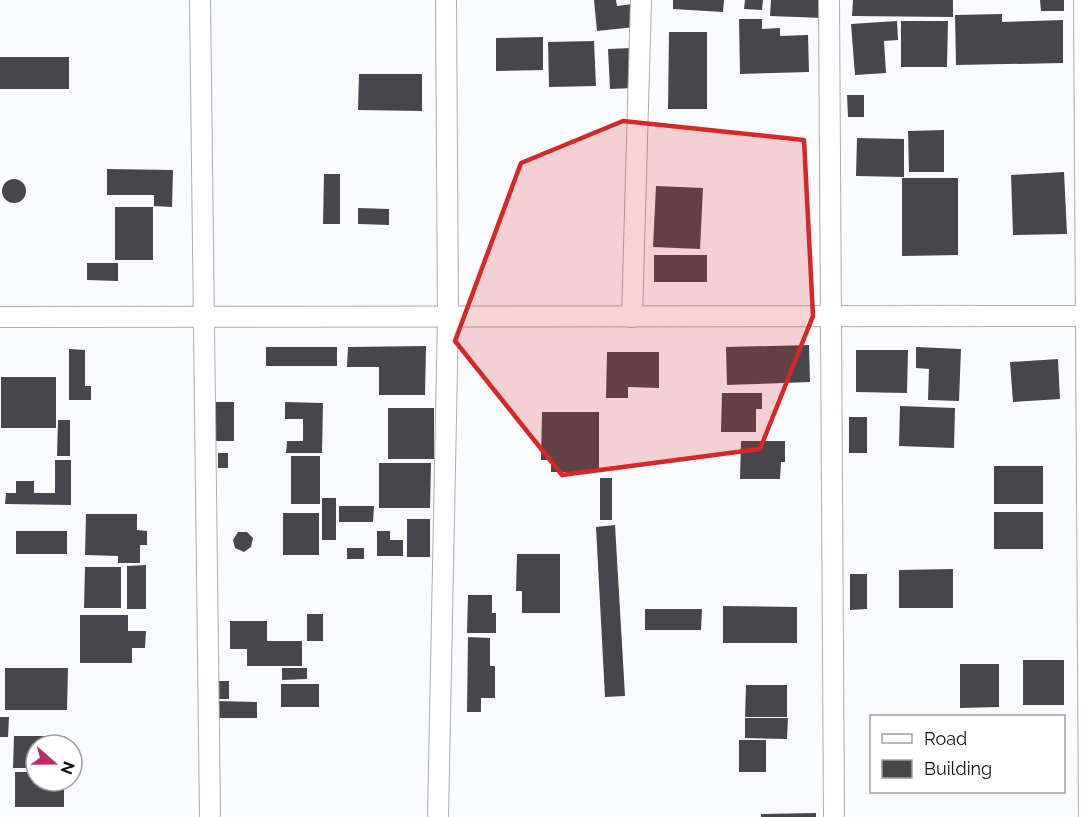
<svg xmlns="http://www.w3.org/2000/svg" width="1089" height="817" font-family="Raleway,sans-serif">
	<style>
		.building { fill: #47464b }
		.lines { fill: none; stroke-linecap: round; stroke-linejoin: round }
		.street-casing { stroke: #abadb2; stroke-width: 22 }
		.street { stroke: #fff; stroke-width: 20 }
		.marked { fill: #d62828; fill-opacity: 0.2; stroke: #d62828; stroke-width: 4.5; stroke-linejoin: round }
	</style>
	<rect width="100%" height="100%" fill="#fafbfe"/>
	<g class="building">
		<polygon points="594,0 616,0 617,6 633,4 635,27 597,31"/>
		<polygon points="673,0 724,0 723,12 673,9"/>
		<polygon points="745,0 763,0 762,10 744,9"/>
		<polygon points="771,0 824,0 823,18 770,16"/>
		<polygon points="853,0 953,0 953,17 852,16"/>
		<polygon points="1040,0 1064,0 1064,11 1041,11"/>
		<polygon points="1002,14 1002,22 1063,20 1063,63 956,65 955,15"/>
		<polygon points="739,19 762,19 762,29 780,28 780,36 808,35 809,72 740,74"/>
		<polygon points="897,21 898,40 884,41 886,73 855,75 851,24"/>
		<polygon points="901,21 948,21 947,67 901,67"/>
		<polygon points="669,32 707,32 707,109 668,109"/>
		<polygon points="543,37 543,70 496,71 496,38"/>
		<polygon points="594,41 596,86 549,87 548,42"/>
		<polygon points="632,48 634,88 610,89 608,49"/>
		<rect x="0" y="57" width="69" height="32"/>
		<polygon points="359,74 422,74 422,111 358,110"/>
		<polygon points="847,95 864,95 864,117 848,117"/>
		<polygon points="944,130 944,172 909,172 908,131"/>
		<polygon points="857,138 904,139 904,177 856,176"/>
		<polygon points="107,169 173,170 172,207 154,206 154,195 107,195"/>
		<polygon points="1064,172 1067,234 1013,235 1011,175"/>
		<polygon points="324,174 340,174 340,224 323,224"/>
		<polygon points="902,178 958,178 958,255 902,256"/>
		<circle cx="14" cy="191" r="12"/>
		<polygon points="656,186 703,188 700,249 653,247"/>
		<rect x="115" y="207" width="38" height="53"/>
		<polygon points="358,208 389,209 389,225 358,224"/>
		<rect x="654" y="255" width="53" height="27"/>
		<polygon points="87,263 118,263 118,281 87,280"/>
		<polygon points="809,345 810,382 727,385 726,347"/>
		<polygon points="426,346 425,395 379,395 379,367 347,367 348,347"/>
		<rect x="266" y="347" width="71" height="19"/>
		<polygon points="916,347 961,349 959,401 928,400 929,369 916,368"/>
		<polygon points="69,349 85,350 85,386 91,386 91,400 69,400"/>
		<polygon points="856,350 908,350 907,393 856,392"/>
		<polygon points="607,352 659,352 659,388 628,387 628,398 606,398"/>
		<polygon points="1058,359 1060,399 1013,402 1010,362"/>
		<rect x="1" y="377" width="55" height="51"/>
		<polygon points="722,393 762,393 762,409 756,409 756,432 721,432"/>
		<rect x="216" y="402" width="18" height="39"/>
		<polygon points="285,402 323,403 322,453 286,453 287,441 303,441 303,419 285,419"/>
		<polygon points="900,406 955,408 954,448 899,446"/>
		<rect x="388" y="408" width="46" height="51"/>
		<polygon points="542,412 599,412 599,472 551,472 551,460 541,460"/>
		<rect x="849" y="417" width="18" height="36"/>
		<polygon points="58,420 70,420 70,456 57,456"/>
		<polygon points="741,441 785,441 785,462 781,462 780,479 740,479"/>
		<rect x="218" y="453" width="10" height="15"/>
		<rect x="291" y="456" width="29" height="48"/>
		<polygon points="55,460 71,460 71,505 5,504 6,493 16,493 16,481 34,481 34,493 55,493"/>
		<polygon points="379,463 431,463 430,508 379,508"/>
		<rect x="994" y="466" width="49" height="38"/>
		<rect x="600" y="478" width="12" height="42"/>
		<rect x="322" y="498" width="14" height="42"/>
		<polygon points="339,506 374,506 373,522 339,522"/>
		<rect x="994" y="512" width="49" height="37"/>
		<rect x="283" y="513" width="36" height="42"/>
		<polygon points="86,514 137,514 137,530 147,531 147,545 140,545 140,563 118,563 118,556 85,555"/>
		<rect x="407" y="519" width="23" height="38"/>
		<polygon points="615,525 625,696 605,697 596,527"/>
		<rect x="16" y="531" width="51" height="23"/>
		<polygon points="377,531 390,531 390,540 403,540 403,556 377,556"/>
		<polygon points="238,532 247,532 253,538 251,547 244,552 235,548 233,540"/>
		<rect x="347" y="548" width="17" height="11"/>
		<polygon points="517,554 560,554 560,613 522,613 522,591 516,591"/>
		<polygon points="146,565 146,609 127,609 127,566"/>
		<polygon points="85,567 121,567 121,608 84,608"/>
		<polygon points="953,569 953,608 899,608 899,570"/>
		<polygon points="850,574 867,574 867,609 850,610"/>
		<polygon points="468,595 492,595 492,613 496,613 496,633 467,633"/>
		<polygon points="723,606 797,607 797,643 723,643"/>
		<polygon points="645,609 702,609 701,630 645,630"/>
		<rect x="307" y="614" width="16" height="27"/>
		<polygon points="80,615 128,615 128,631 146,631 145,648 132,648 132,663 80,663"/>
		<polygon points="230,621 267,621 267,641 302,641 302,666 247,666 247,649 230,649"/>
		<polygon points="468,637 490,638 490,666 495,666 495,698 481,698 481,712 467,712"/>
		<rect x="1023" y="660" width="41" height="45"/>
		<polygon points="960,664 999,664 999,707 960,708"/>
		<polygon points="5,668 68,668 67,710 5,710"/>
		<polygon points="282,668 307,668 307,679 282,680"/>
		<polygon points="217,681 229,681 229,699 218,699"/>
		<rect x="281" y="684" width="38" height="23"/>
		<polygon points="746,685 787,685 787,717 745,717"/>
		<polygon points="217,701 257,702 257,718 217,718"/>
		<polygon points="0,717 9,717 8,737 0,737"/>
		<polygon points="745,718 788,718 787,739 745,738"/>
		<polygon points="14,736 65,736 65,745 36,745 36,768 13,768"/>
		<rect x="739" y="740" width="27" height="32"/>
		<polygon points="15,772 36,772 36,781 64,781 64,807 15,807"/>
		<polygon points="816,813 816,817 761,817 761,814"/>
	</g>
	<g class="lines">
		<g class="street-casing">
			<g id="street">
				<polyline points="200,0 210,817"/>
				<polyline points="829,0 834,817"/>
				<polyline points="1084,0 1089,817"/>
				<polyline points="0,317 1089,316"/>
				<polyline points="632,317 641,0"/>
				<polyline points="438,817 448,317 446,0"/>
			</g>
		</g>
		<use href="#street" class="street"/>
	</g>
	<path class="marked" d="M623,121L804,140L813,316L760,449L562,475L455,341L521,163Z"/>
	<rect x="870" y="715" width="195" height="78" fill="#ffffff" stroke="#a0a0a1" stroke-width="1.5"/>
	<rect x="882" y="734" width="30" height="9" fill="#ffffff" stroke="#a0a0a1" stroke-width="1.5"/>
	<text x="924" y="745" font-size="18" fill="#111214">Road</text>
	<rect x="882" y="760" width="30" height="18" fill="#47464b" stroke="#a0a0a1" stroke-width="1.5"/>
	<text x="924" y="775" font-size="18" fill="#111214">Building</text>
	<g transform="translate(54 763) rotate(110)"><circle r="28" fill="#ffffff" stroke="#a0a0a1" stroke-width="1.5"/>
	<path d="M0-4.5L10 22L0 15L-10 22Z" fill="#b92c60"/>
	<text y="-9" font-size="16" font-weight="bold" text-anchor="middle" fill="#111214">N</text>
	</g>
</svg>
